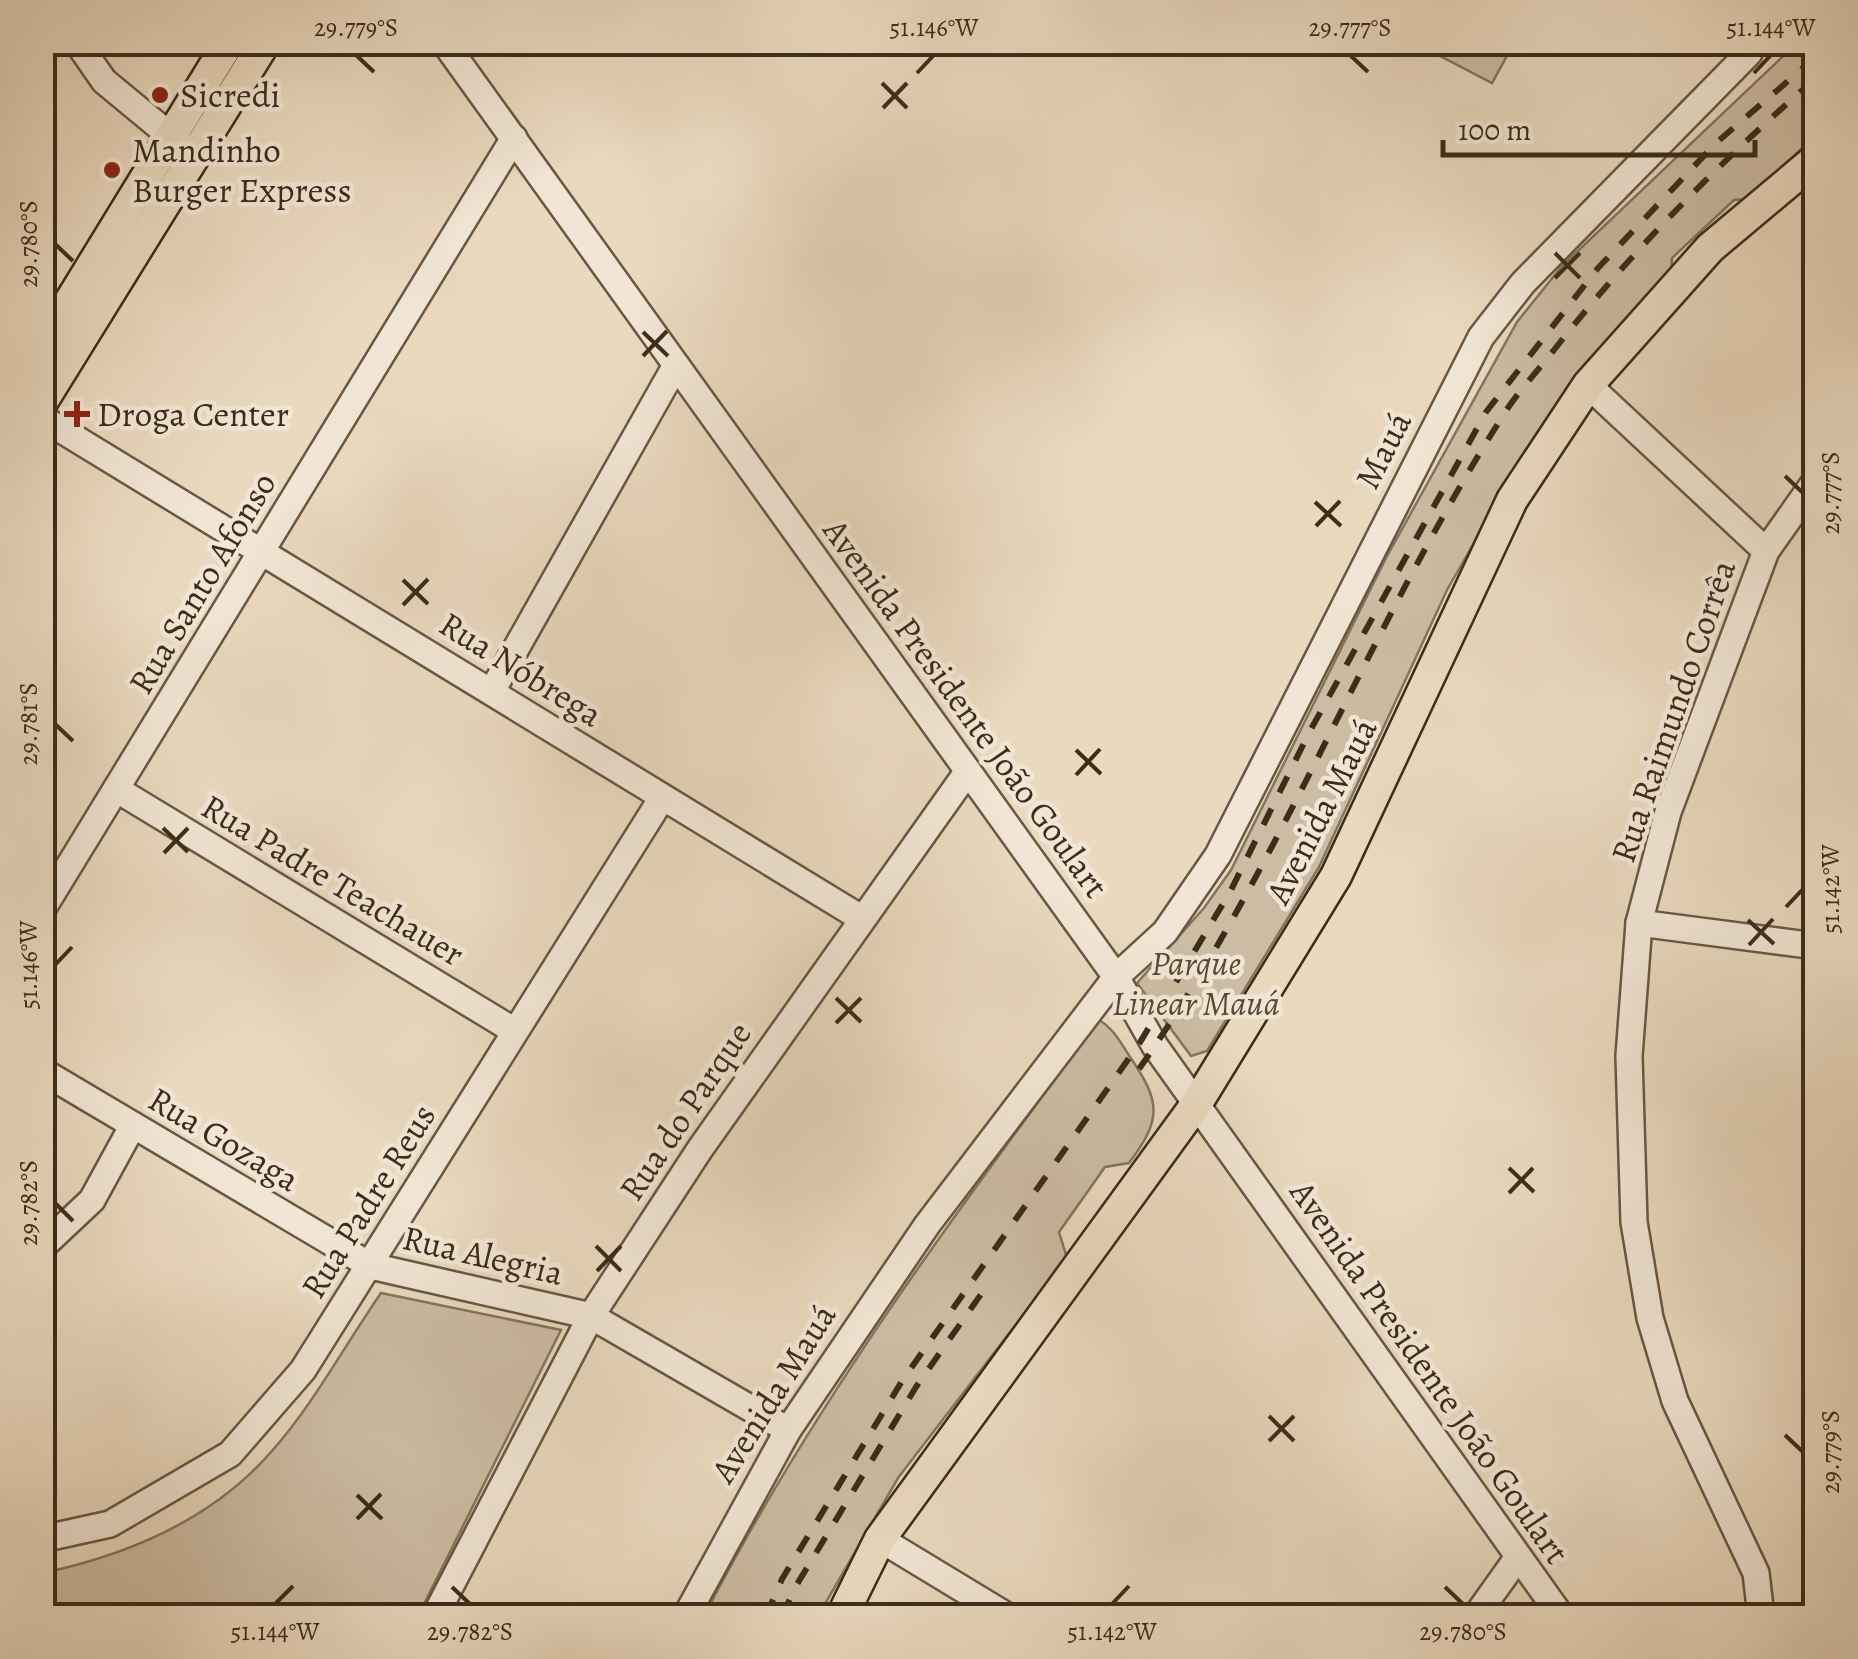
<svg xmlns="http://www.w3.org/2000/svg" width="1858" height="1659" font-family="Alegreya,serif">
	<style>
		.green { fill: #ccbca3; stroke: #84745e; stroke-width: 2.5 }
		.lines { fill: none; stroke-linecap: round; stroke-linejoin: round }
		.minor-casing { stroke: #685743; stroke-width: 30 }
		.major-casing { stroke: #3c2c1a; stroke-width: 35 }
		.minor { stroke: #f1e6d5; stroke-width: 25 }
		.major { stroke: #ead9bf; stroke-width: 30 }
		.rail { stroke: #3c2c1a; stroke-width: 6; stroke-dasharray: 18 18; stroke-linecap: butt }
		.ticks { fill: none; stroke: #3c2c1a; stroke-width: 4 }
		.poi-dot { fill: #8f2418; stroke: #f1e6d5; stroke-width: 4 }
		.labels { text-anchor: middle; stroke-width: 9; stroke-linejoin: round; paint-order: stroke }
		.poi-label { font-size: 35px; fill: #3c2c1a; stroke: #f1e6d5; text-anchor: start }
		.street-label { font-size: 35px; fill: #3c2c1a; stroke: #f1e6d5 }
		.park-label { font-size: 35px; font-style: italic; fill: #594935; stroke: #f1e6d5 }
		.neatline { fill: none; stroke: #3c2c1a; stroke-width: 4 }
		.ticks-label { font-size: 25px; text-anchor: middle; fill: #3c2c1a }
	</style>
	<rect width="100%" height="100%" fill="#ead9bf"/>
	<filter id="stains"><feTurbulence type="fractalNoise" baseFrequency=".002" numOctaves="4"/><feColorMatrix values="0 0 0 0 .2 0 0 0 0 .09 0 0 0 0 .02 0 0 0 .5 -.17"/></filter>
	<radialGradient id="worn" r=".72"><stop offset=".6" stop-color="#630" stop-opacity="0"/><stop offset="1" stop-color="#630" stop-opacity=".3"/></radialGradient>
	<g class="green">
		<polygon points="1415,43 1514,43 1492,83"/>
		<polygon points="1797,43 1815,43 1815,136 1748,199 1734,200 1672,258 1671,275 1520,463 1447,590 1319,867 1207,1051 1191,1056 1137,983 1204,908 1231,870 1386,558 1517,322 1562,266"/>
		<path d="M1099,1020C1114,1029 1121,1043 1130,1057C1161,1102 1162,1119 1129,1163L1105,1167L1059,1232L1067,1258L898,1478L818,1616H704C813,1405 957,1210 1099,1020Z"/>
		<path d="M381,1293L561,1330L418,1616H43V1573C127,1555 213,1519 271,1452C313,1405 345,1345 381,1293Z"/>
	</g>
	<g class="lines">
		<g class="minor-casing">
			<g id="minor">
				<polyline points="77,42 104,81 185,148"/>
				<polyline points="444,42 1116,977 1155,1046 1561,1616"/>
				<polyline points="1588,385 1766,551"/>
				<polyline points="42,418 861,918"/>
				<polyline points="492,691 676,365"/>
				<polyline points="116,789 513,1030"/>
				<polyline points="42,910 514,138"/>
				<polyline points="1639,923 1816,946"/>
				<polyline points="42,1071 371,1266 591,1316 788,1430"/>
				<polyline points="42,1247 92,1200 133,1125"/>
				<polyline points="42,1539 110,1524 230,1454 303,1370 662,798"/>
				<polyline points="880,1539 1007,1616"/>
				<polyline points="435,1616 591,1316 700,1149 968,771"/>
				<polyline points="686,1616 788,1430 927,1225 1116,977 1165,932 1218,855 1481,337 1523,283 1749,53"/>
				<polyline points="1476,1616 1518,1557"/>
				<polyline points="1761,1616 1756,1573 1675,1401 1650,1318 1634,1222 1629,1056 1639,923 1668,812 1766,551 1816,480"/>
			</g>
		</g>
		<g class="major-casing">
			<g id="major">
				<polyline points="42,347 229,42"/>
				<polyline points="42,402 265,42"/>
				<polyline points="842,1616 880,1539 1197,1103 1336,876 1512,500 1588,385 1710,248 1816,159"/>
			</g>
		</g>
		<use href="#minor" class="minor"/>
		<use href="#major" class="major"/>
		<g class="rail">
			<path d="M1139,1069C1281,866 1367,631 1499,422C1514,396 1536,373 1554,350C1632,250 1720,162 1816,78"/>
			<polyline points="766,1616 782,1579 902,1381 1139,1044 1230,892 1310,731 1486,412 1598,268 1716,143 1816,57"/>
			<polyline points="782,1616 796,1586 916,1387 984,1290"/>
		</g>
	</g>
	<path class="ticks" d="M356,55L374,72M1350,55L1368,72M917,73L934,55M1754,73L1771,55M882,83L907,108M883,108L907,83M55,244L73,261M1555,253L1580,278M1555,278L1580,253M643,332L668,356M643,356L667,331M1785,476L1803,493M1315,502L1341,526M1316,526L1340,501M403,580L428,604M403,605L428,579M55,724L73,741M1076,750L1101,774M1076,775L1100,749M163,828L188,852M164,853L188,828M1786,907L1803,889M1748,920L1774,944M1749,945L1773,919M55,965L72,947M836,998L861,1022M836,1023L861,998M1509,1168L1534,1192M1509,1193L1533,1168M55,1203L73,1221M596,1246L621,1271M597,1271L621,1246M1269,1416L1294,1441M1785,1435L1803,1452M1269,1441L1294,1416M357,1495L382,1519M357,1519L381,1494M452,1587L470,1604M1445,1587L1463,1604M275,1604L293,1586M1112,1604L1129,1586"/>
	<g class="poi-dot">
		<circle cx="160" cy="95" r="10"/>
		<circle cx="112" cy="170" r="10"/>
		<path d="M72 399h10v10h10v10h-10v10h-10v-10h-10v-10h10z"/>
	</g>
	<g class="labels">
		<g class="poi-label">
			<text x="180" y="107">Sicredi</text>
			<text x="132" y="162">Mandinho<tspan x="132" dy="40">Burger Express</tspan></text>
			<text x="97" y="426">Droga Center</text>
		</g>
		<g class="street-label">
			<text transform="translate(1383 450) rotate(-63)" y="12">Mauá</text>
			<text transform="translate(202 583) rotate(-59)" y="12">Rua Santo Afonso</text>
			<text transform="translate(521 669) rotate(32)" y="12">Rua Nóbrega</text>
			<text transform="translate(966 708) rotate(54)" y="12">Avenida Presidente João Goulart</text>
			<text transform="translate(1673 711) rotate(-71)" y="12">Rua Raimundo Corrêa</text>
			<text transform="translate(1321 811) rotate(-63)" y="12">Avenida Mauá</text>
			<text transform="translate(333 880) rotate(31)" y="12">Rua Padre Teachauer</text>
			<text transform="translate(685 1111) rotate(-56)" y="12">Rua do Parque</text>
			<text transform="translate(224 1139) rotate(31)" y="12">Rua Gozaga</text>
			<text transform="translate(368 1201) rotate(-58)" y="12">Rua Padre Reus</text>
			<text transform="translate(483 1255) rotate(13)" y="12">Rua Alegria</text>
			<text transform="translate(1430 1372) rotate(55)" y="12">Avenida Presidente João Goulart</text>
			<text transform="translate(773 1393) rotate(-58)" y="12">Avenida Mauá</text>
		</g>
		<g class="park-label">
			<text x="1196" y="975">Parque<tspan x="1196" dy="40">Linear Mauá</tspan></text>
		</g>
	</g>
	<rect width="1858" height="1659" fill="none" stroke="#ead9bf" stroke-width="110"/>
	<path d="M1443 140v15h312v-15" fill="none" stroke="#3c2c1a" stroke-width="5"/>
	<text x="1458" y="140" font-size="30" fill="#3c2c1a" stroke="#f1e6d5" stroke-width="8" paint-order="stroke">100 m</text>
	<rect x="55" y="55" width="1748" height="1549" class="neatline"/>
	<g class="ticks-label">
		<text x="356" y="36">29.779°S</text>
		<text x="934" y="36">51.146°W</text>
		<text x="1350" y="36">29.777°S</text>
		<text x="1771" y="36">51.144°W</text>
		<text transform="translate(28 244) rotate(-90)" y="9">29.780°S</text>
		<text transform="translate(1830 493) rotate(-90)" y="9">29.777°S</text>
		<text transform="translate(28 724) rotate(-90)" y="9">29.781°S</text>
		<text transform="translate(1830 889) rotate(-90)" y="9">51.142°W</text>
		<text transform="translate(28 965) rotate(-90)" y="9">51.146°W</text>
		<text transform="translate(28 1203) rotate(-90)" y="9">29.782°S</text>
		<text transform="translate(1830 1452) rotate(-90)" y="9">29.779°S</text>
		<text x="275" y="1640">51.144°W</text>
		<text x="470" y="1640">29.782°S</text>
		<text x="1112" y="1640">51.142°W</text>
		<text x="1463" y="1640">29.780°S</text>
	</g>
	<rect width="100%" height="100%" filter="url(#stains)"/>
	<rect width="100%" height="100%" fill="url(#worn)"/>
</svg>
